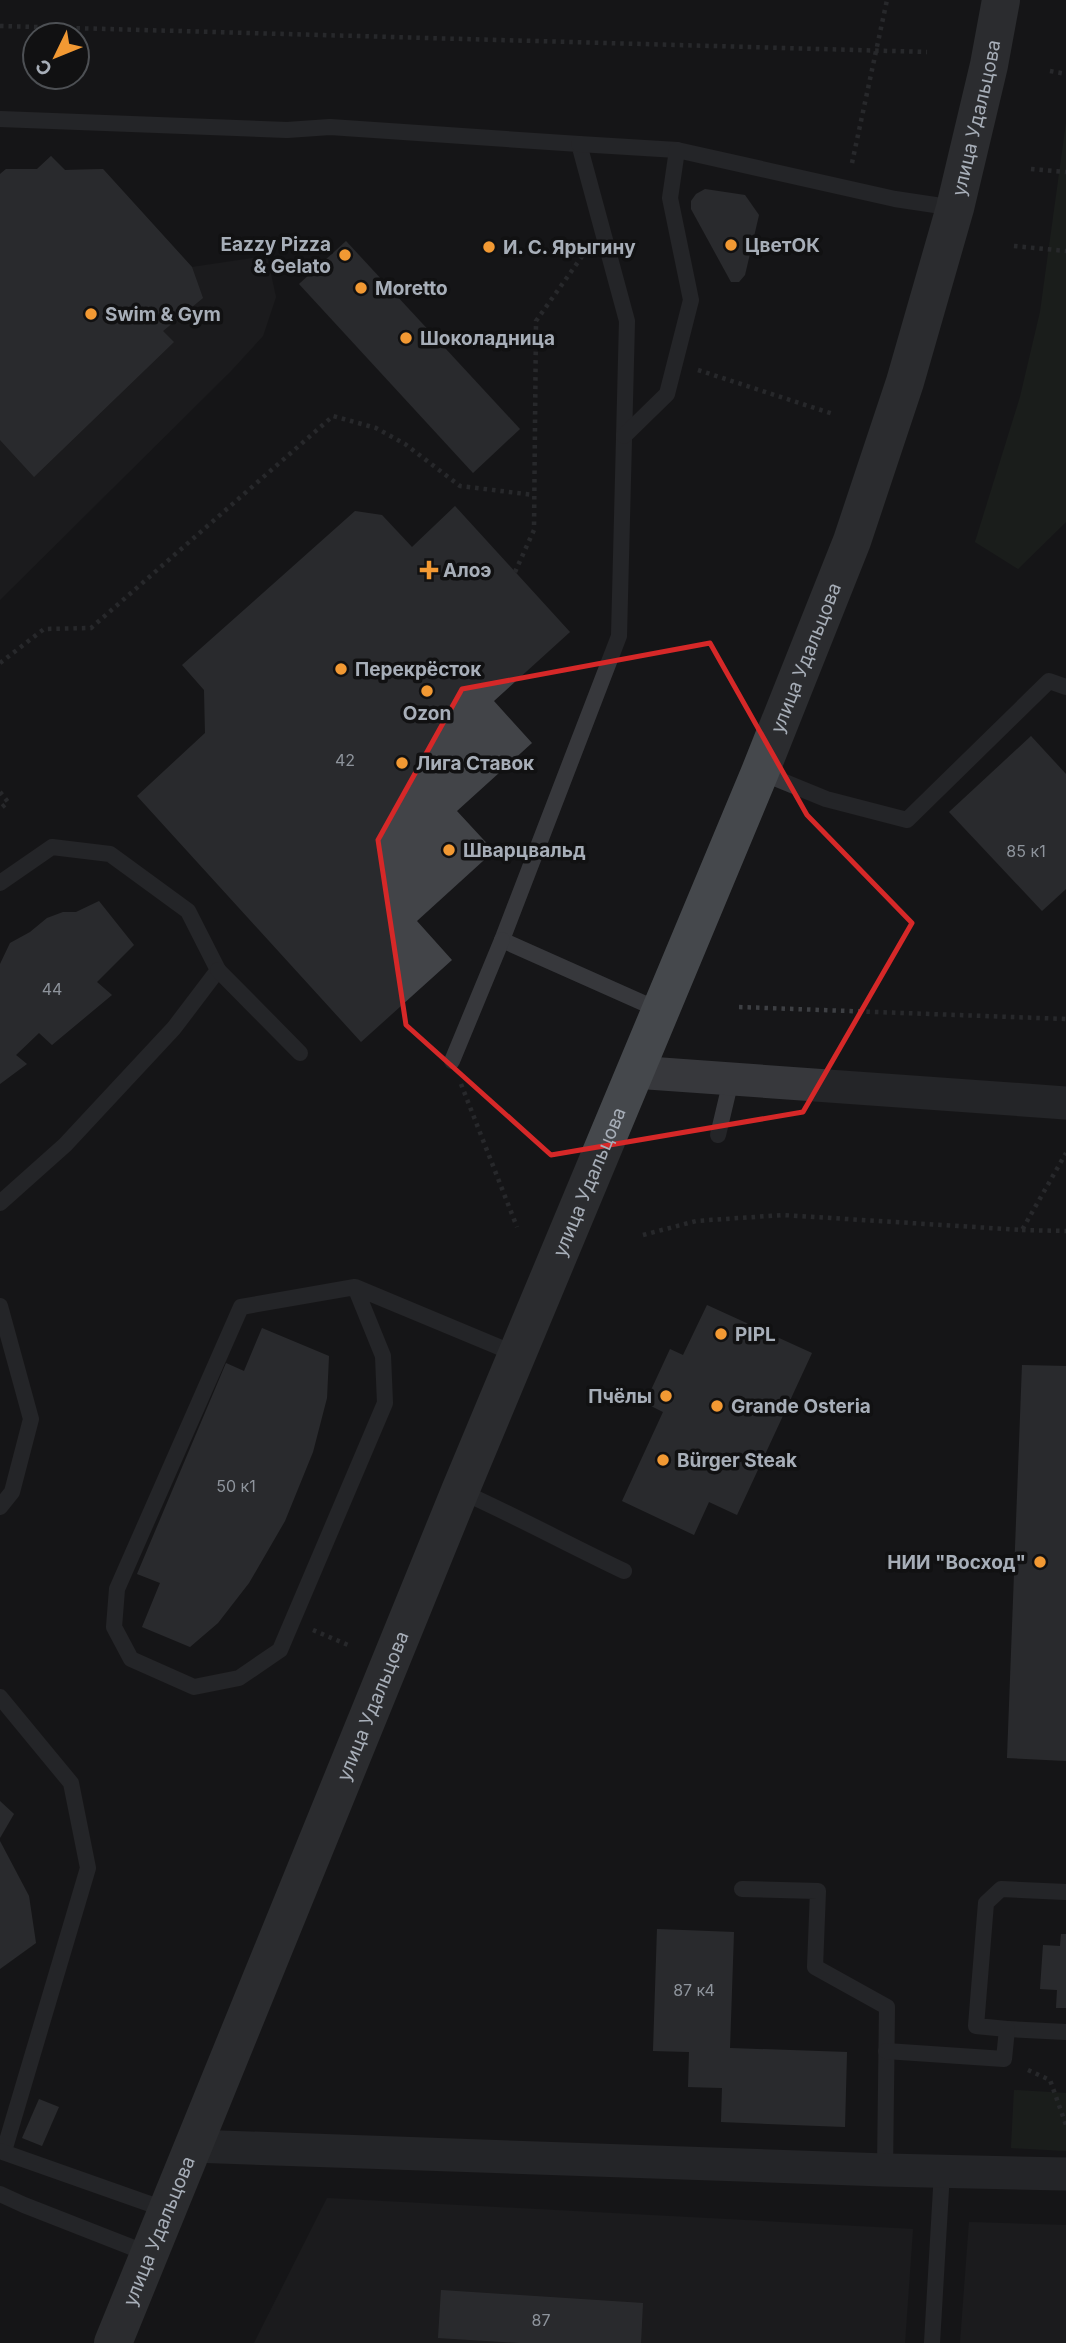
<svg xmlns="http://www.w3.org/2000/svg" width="1066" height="2343" font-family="Inter,sans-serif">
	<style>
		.built { fill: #222224 }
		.green { fill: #202720 }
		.building { fill: #424448 }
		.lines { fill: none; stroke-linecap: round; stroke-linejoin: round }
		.path { stroke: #3d3f43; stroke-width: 4.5; stroke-dasharray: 3.5 5; stroke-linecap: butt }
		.lane { stroke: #37383c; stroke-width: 16 }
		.street { stroke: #37383c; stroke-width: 33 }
		.secondary { stroke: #45484c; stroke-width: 38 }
		.marked { fill: none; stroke: #d62828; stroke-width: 5; stroke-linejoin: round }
		.poi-dot { fill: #f29933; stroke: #111112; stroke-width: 2.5 }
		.labels { text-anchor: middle; stroke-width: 7; stroke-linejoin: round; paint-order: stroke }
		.number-label { font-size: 16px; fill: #8e949c }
		.street-label { font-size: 19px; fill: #a7aeb8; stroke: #111112 }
		.poi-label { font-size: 19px; font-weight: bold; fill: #a7aeb8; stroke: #111112; text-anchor: start }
	</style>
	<rect width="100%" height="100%" fill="#161618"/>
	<g class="built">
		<polygon points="51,156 65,170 103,169 192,267 267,256 276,297 263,336 231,371 0,600 0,174 6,169 37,169"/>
		<polygon points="327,2198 913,2229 905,2343 254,2343"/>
		<polygon points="969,2222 1066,2225 1066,2343 960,2343"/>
	</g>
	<g class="green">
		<polygon points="1066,123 1066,522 1018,569 975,542 1020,397 1040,312"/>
		<polygon points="1014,2090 1066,2093 1066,2151 1011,2148"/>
	</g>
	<g class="building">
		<polygon points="51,156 65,170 103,169 192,267 203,298 163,331 174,342 34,477 0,440 0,174 6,169 37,169"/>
		<polygon points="705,189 745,195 759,215 745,275 739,282 731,282 691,209 691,201 696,194"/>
		<polygon points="346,241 520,429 473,473 299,284"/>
		<polygon points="455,506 570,632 494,701 532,743 457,811 494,851 417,921 452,960 361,1042 137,796 205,733 204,690 182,665 355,511 382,515 412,547"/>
		<polygon points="1031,736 1066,774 1066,889 1042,911 949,812"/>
		<polygon points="99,901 134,945 97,982 112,995 52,1045 39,1033 16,1055 27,1064 0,1084 0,964 10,943 30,932 47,918 63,912 76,912"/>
		<polygon points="707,1305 812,1353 737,1515 709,1502 694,1535 622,1501 663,1412 645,1403 670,1349 683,1355"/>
		<polygon points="262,1328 329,1356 327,1398 313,1452 285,1521 249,1583 218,1623 190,1647 142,1627 160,1583 137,1574 226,1363 244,1371"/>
		<polygon points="1022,1365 1066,1366 1066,1761 1007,1758"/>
		<polygon points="0,1801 14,1814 0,1838"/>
		<polygon points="0,1841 29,1896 36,1943 0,1969"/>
		<polygon points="657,1929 734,1932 730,2048 847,2052 845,2127 721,2122 722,2088 688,2087 689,2052 653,2051"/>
		<polygon points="1061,1934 1066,1934 1066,2008 1056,2008 1057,1990 1040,1989 1043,1945 1060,1946"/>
		<polygon points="39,2099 59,2107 42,2146 22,2138"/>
		<polygon points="441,2290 643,2303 641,2343 520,2343 438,2338"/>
	</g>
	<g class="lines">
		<g class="path">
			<polyline points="0,26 927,52"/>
			<polyline points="1050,71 1066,74"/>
			<polyline points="852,163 887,0"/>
			<polyline points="1031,169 1066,172"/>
			<polyline points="1014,246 1066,251"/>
			<polyline points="698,370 833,414"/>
			<polyline points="515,572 534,530 536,321 583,255"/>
			<polyline points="0,663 44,629 91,628 333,416 376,428 405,444 460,486 534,495"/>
			<polyline points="0,792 8,802 0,809"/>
			<polyline points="739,1007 1066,1019"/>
			<polyline points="461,1084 517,1227"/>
			<polyline points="1022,1230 1066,1231"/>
			<polyline points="643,1235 696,1221 783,1215 1022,1230 1066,1153"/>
			<polyline points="313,1630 348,1645"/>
			<polyline points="1028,2070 1050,2080 1066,2125"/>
		</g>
		<g class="lane">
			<polyline points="0,119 287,130 330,127 579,144 627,321 619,636 502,940 659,1010"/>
			<polyline points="579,144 677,150"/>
			<polyline points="624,436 667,394 691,300 670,198 677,150 895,199 955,208"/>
			<polyline points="760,772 826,799 907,820 1049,681 1066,687"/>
			<polyline points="0,883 52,847 110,854 188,911 218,970 174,1028 65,1145 0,1203"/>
			<polyline points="218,970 300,1053"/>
			<polyline points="452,1061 502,940"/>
			<polyline points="718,1135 731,1080"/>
			<polyline points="355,1287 383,1356 385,1403 280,1650 239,1678 194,1687 131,1659 114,1627 117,1589 241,1307 355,1287 518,1355"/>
			<polyline points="0,1306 31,1419 12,1492 0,1507"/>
			<path d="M460,1491C516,1516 569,1545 624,1571"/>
			<polyline points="0,1697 71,1783 88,1868 4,2151"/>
			<polyline points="742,1889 818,1891 815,1967 887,2007 885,2170"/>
			<polyline points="1007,2029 1066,2032"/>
			<polyline points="886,2051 1004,2059 1007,2029 976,2026 986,1903 1001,1889 1066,1892"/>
			<polyline points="0,2151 167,2210"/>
			<polyline points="0,2194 24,2205 149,2254"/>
			<polyline points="932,2343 942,2172"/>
		</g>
		<g class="street">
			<polyline points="634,1072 1066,1103"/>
			<polyline points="193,2146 885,2170 1066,2174"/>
		</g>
		<path class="secondary" id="s1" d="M113,2343L460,1491L760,772L852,541L905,382L955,208L989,65L1001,0"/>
	</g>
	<path d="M0 0H1066V2343H0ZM710,643L807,815L912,923L803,1112L551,1155L406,1025L378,840L462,689Z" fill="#161618" fill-opacity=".55" fill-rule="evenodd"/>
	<path class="marked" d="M710,643L807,815L912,923L803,1112L551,1155L406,1025L378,840L462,689Z"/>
	<g class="poi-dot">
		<circle cx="731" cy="245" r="7"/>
		<circle cx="489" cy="247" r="7"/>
		<circle cx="345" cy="255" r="7"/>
		<circle cx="361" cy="288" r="7"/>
		<circle cx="91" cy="314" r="7"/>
		<circle cx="406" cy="338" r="7"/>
		<path d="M425.5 559.5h7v7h7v7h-7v7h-7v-7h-7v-7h7z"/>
		<circle cx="341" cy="669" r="7"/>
		<circle cx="427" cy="691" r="7"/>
		<circle cx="402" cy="763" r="7"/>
		<circle cx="449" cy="850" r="7"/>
		<circle cx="721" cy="1334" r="7"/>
		<circle cx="666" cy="1396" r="7"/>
		<circle cx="717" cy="1406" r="7"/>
		<circle cx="663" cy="1460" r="7"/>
		<circle cx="1040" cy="1562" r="7"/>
	</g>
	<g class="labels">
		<g class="number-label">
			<text x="345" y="766">42</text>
			<text x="1026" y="857">85 к1</text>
			<text x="52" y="995">44</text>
			<text x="236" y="1492">50 к1</text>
			<text x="694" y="1996">87 к4</text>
			<text x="541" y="2326">87</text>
		</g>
		<g class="street-label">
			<text dy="7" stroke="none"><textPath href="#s1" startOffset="2389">улица Удальцова</textPath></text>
			<text dy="7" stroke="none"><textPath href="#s1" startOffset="1822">улица Удальцова</textPath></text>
			<text dy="7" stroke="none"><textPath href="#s1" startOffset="1255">улица Удальцова</textPath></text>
			<text dy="7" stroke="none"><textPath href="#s1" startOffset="688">улица Удальцова</textPath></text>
			<text dy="7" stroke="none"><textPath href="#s1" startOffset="121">улица Удальцова</textPath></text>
		</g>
		<g class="poi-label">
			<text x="331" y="251" text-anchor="end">Eazzy Pizza<tspan x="331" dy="22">&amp; Gelato</tspan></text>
			<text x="745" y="252">ЦветОК</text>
			<text x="503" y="254">И. С. Ярыгину</text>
			<text x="375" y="295">Moretto</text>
			<text x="105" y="321">Swim &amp; Gym</text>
			<text x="420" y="345">Шоколадница</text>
			<text x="443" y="577">Алоэ</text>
			<text x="355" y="676">Перекрёсток</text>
			<text x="427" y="720" text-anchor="middle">Ozon</text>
			<text x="416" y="770">Лига Ставок</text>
			<text x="463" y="857">Шварцвальд</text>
			<text x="735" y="1341">PIPL</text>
			<text x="652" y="1403" text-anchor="end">Пчёлы</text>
			<text x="731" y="1413">Grande Osteria</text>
			<text x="677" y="1467">Bürger Steak</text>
			<text x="1026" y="1569" text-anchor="end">НИИ "Восход"</text>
		</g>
	</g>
	<g transform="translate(56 56) rotate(227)"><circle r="33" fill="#111112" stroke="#4d5054" stroke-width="2"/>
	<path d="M0-5L12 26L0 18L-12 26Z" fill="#f29933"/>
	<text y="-10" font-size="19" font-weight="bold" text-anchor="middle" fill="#a7aeb8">С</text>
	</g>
</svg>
